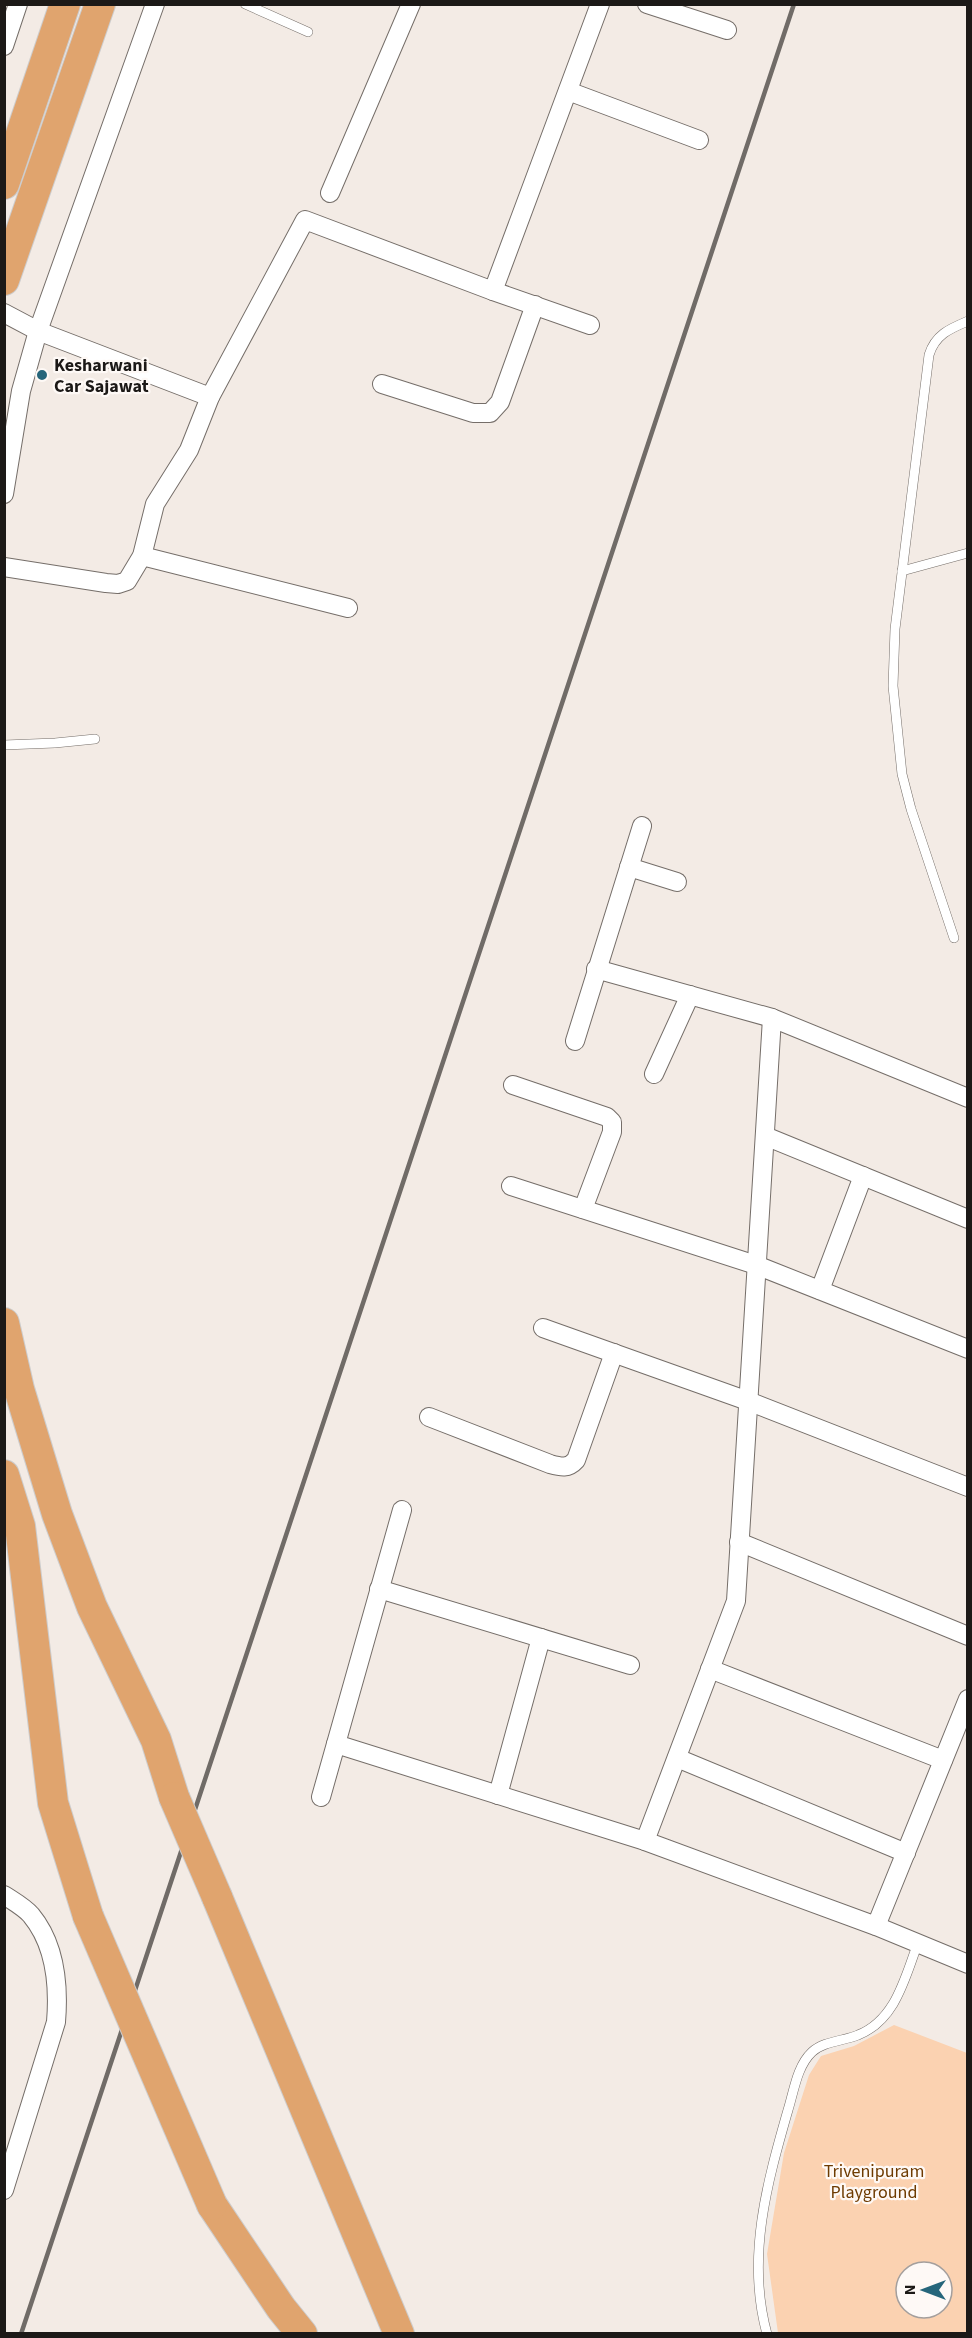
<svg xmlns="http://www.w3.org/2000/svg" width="972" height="2338" font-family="'Source Sans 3',sans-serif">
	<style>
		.green { fill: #fbd2b1; fill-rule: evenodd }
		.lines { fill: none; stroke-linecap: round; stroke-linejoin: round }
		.service-casing { stroke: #756e69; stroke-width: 10 }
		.minor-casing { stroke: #756e69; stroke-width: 20 }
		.trunk-casing { stroke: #cdcccc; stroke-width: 32 }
		.service { stroke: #fff; stroke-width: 9 }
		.minor { stroke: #fff; stroke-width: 18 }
		.trunk { stroke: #e0a46e; stroke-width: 30 }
		.rail { stroke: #706b67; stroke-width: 4.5 }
		.trunk-bridge-casing { stroke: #cdcccc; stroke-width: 32; stroke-linecap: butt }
		.trunk-bridge { stroke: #e0a46e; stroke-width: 30 }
		.poi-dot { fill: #26667b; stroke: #fef9f6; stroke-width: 2 }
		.labels { text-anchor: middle; stroke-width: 4.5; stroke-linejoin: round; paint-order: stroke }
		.poi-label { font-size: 18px; font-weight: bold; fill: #1c1917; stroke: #fef9f6; text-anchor: start }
		.park-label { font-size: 18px; fill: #6e3b01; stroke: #fef9f6 }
	</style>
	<rect width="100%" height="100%" fill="#f3ebe5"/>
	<path class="green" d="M894,2025L967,2053V2333H778L767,2254L784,2153L809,2075L821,2056L854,2046ZM906,2272H942V2308H906Z"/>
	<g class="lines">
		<g class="service-casing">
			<g id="service">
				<polyline points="245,4 308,32"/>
				<polyline points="902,571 968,553"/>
				<polyline points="4,745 55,743 95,739"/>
				<path d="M954,938L911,809L902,774L893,686L895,629L929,355C935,335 949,329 968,321"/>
				<path d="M767,2334C746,2258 767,2183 788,2110C794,2091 797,2066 812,2052C824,2041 844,2041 858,2035C896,2020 905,1977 918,1943"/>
			</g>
		</g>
		<g class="minor-casing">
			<g id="minor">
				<polyline points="647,4 727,30"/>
				<polyline points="4,46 18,4"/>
				<polyline points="568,91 699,140"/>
				<polyline points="330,193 411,4"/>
				<polyline points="493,291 590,325"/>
				<polyline points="4,313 38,331 210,397"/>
				<polyline points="382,384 473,413 490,413 500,402 535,305"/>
				<polyline points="4,494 21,391 38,331 155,4"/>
				<polyline points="142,556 348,608"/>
				<polyline points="4,567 106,583 118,584 127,581 142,556 155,504 189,450 210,397 305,220 493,291 600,4"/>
				<polyline points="629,867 677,882"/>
				<polyline points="596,969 772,1018 968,1098"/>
				<polyline points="772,1018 736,1601 645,1841 876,1926 968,1964"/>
				<polyline points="575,1041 642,826"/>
				<polyline points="654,1074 690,995"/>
				<polyline points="513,1085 607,1117 612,1122 612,1132 583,1209"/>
				<polyline points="765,1136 968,1219"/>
				<polyline points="511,1186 756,1265 968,1349"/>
				<polyline points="820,1290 863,1176"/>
				<polyline points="543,1328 748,1401 968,1487"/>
				<path d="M429,1417L550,1464C561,1467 568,1469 576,1460L614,1353"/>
				<polyline points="739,1542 968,1636"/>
				<polyline points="379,1589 630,1665"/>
				<polyline points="710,1669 943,1760"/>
				<polyline points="336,1744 645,1841"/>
				<polyline points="677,1758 906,1853"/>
				<polyline points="498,1795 541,1638"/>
				<polyline points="321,1797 402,1510"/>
				<path d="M4,1895C13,1901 24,1907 31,1915C55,1944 59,1986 56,2022L4,2190"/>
				<polyline points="876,1926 968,1699"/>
			</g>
		</g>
		<g class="trunk-casing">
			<g id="trunk">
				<polyline points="4,184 65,4"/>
				<polyline points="4,280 100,4"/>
				<polyline points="4,1323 19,1389 57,1514 92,1607 156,1740 174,1797"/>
				<polyline points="4,1475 20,1526 53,1803 88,1916"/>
				<polyline points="217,1897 399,2334"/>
				<polyline points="212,2205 281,2308 302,2334"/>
			</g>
		</g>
		<use href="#service" class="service"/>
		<use href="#minor" class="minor"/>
		<use href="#trunk" class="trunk"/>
		<polyline class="rail" points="21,2334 794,4"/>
		<g class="trunk-bridge-casing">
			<g id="trunk-bridge">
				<polyline points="174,1797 217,1897"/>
				<polyline points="88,1916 212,2205"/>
			</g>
		</g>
		<use href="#trunk-bridge" class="trunk-bridge"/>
	</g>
	<circle class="poi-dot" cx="42" cy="375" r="6"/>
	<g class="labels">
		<g class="poi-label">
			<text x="54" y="371">Kesharwani<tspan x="54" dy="21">Car Sajawat</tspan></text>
		</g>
		<g class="park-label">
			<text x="874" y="2177">Trivenipuram<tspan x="874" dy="21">Playground</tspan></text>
		</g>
	</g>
	<rect width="972" height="2338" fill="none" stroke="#1c1917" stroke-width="12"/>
	<g transform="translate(924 2290) rotate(270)"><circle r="28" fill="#fef9f6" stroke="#a49f9d" stroke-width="1.5"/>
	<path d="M0-4.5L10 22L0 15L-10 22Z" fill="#26667b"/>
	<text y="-9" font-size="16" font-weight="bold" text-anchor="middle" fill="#1c1917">N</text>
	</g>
</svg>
